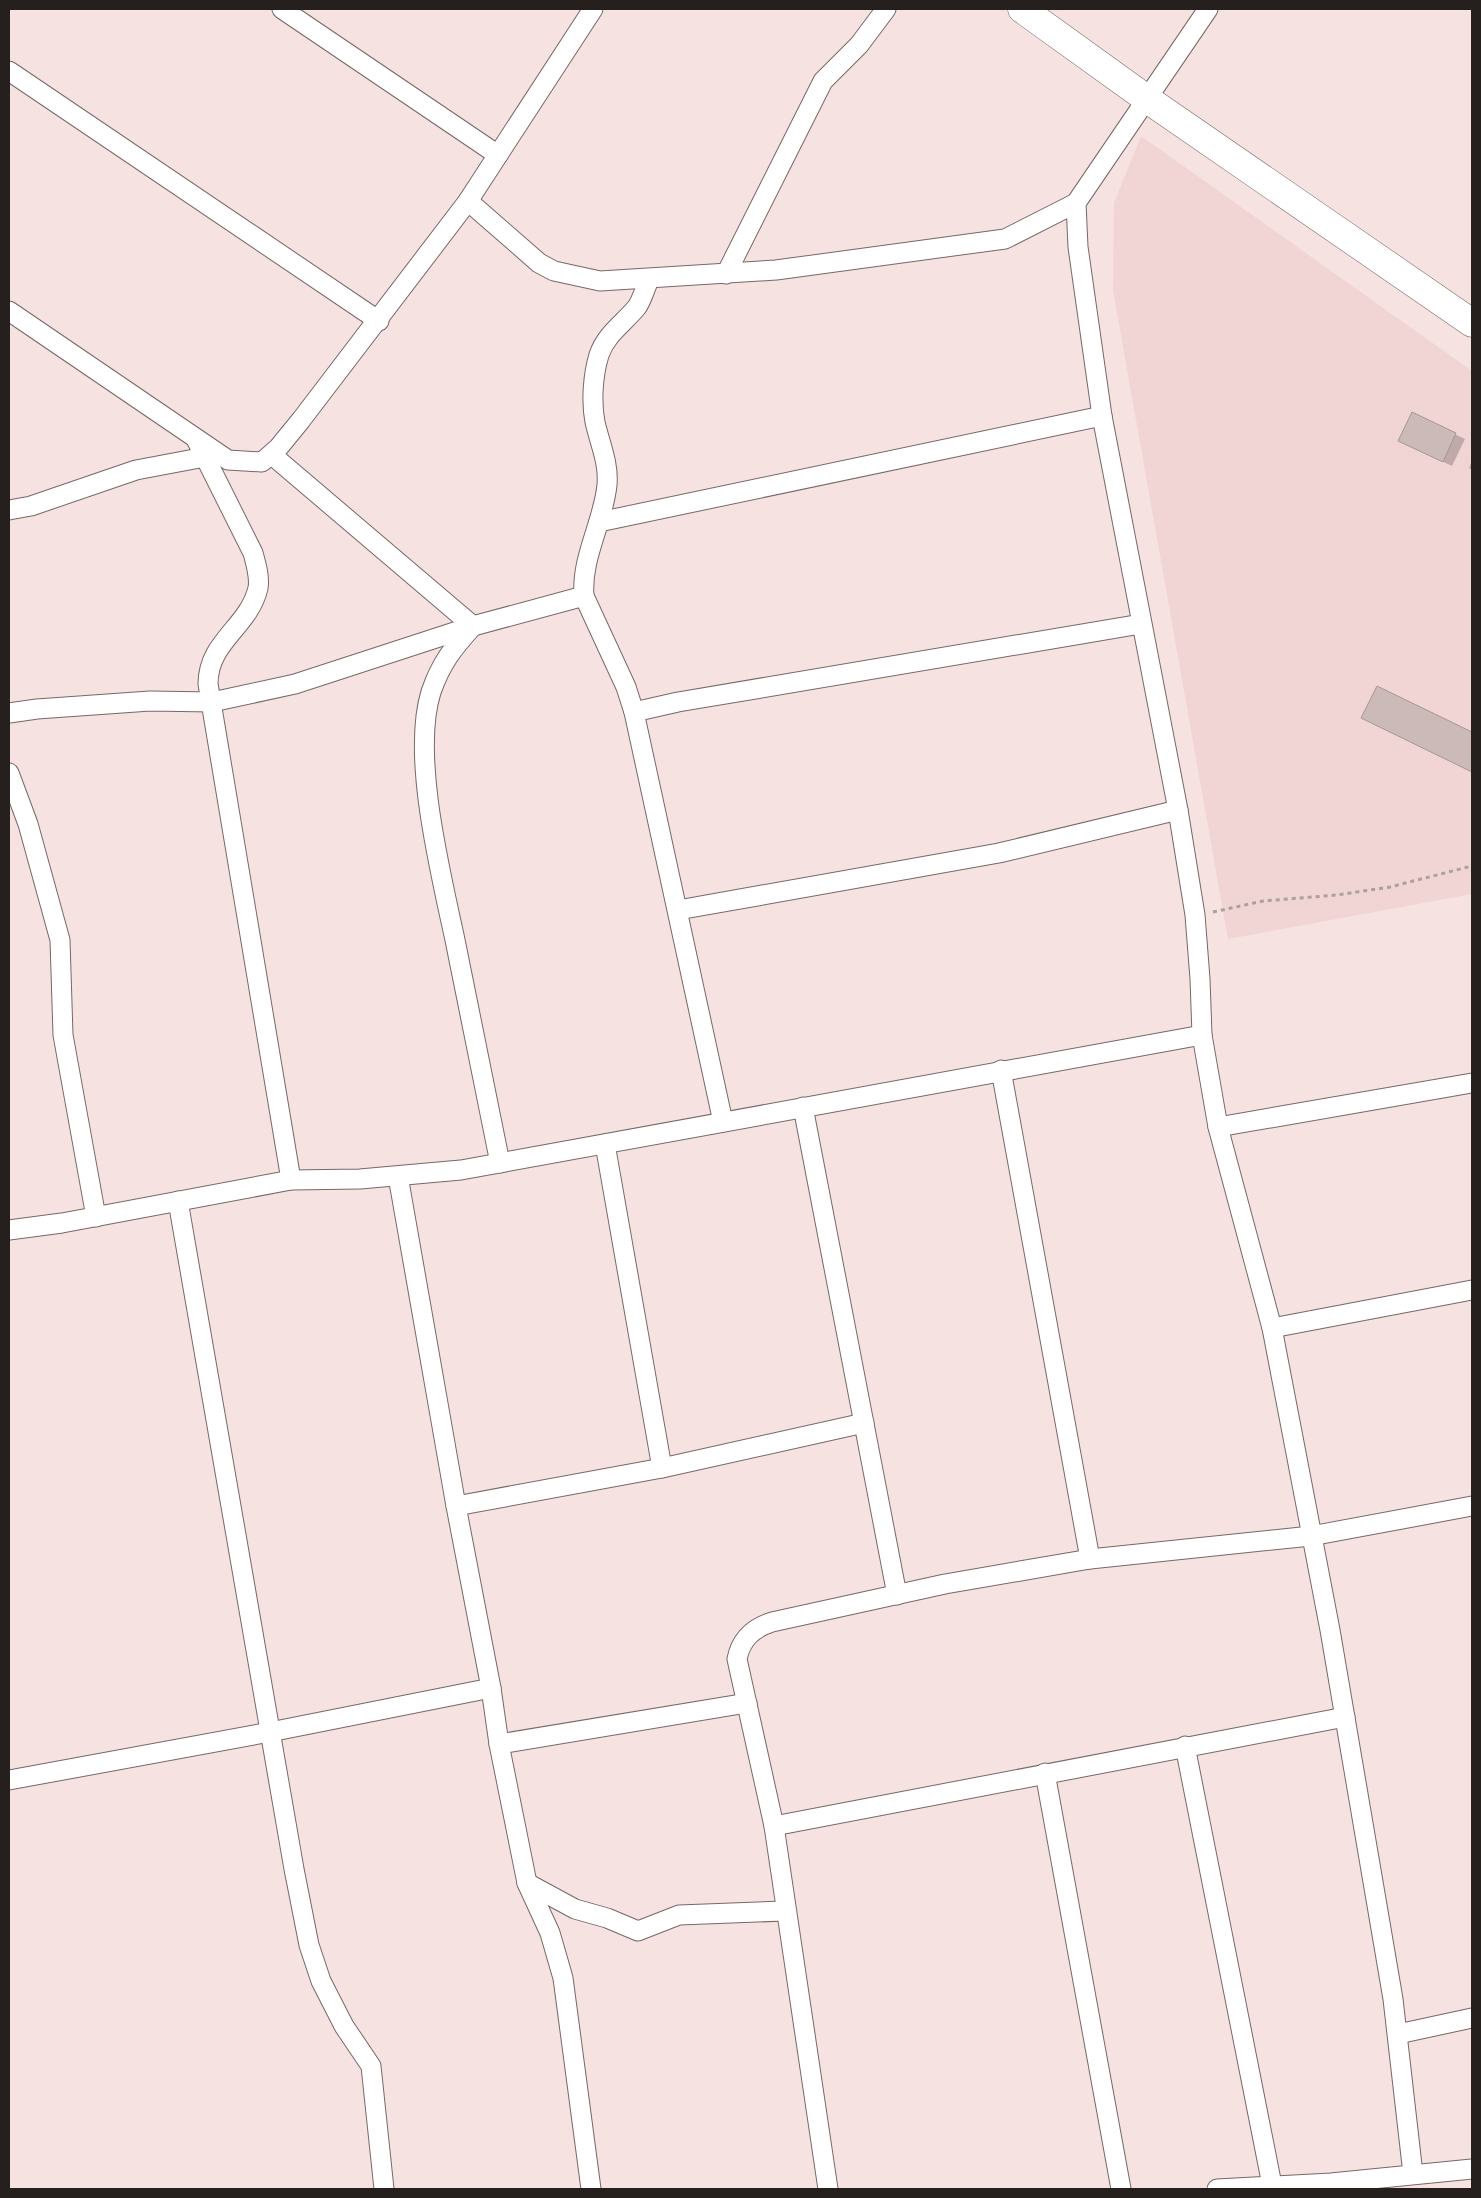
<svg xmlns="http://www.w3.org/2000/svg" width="1481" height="2198" font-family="Cabin,sans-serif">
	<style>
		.built { fill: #f1d5d4 }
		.shadow { fill: #0003 }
		.building { fill: #ccbab9; stroke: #a79695 }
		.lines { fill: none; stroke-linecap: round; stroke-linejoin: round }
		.street-casing { stroke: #776867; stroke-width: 21 }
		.secondary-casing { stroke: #776867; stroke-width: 29 }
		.path { stroke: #ad9f9e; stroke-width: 3; stroke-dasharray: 4 4; stroke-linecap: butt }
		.street { stroke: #fff; stroke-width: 19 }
		.secondary { stroke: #fff; stroke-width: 28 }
	</style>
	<rect width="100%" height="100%" fill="#f5e2e1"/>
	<polygon class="built" points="1141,136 1472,371 1472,894 1228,939 1113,290 1114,203"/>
	<g class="shadow">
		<polygon points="1412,414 1465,439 1452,466 1408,445"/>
		<polygon points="1472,461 1472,470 1469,468"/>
		<polygon points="1377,688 1472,734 1472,772 1362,718"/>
	</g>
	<g class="building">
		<polygon points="1412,412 1456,433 1443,462 1398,441"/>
		<polygon points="1377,686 1472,732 1472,772 1361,718"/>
	</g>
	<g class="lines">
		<g class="street-casing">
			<g id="street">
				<polyline points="282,9 498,155"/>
				<polyline points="1208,9 1076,203 1078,247 1102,416 1178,810 1195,915 1200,979 1202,1035 1218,1127 1272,1328 1330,1630 1393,1999 1413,2174"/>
				<polyline points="9,71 379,321"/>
				<polyline points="468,201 539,263 554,271 600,281 776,270 1005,239 1076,203"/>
				<polyline points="726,274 823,81 859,45 886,9"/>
				<path d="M649,280C645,288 642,300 637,307C624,323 606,334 599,355C593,375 591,401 595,422C600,444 609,463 607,485C603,524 581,557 584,596L626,687L634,712L723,1122"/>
				<polyline points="9,311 228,460 262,462 279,447 301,420 468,201 593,9"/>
				<path d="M196,439L253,553C256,564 260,577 258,588C249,627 208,641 208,684L291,1180"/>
				<path d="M272,455L473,626C453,648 441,663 431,692C411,756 441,874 455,940C470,1014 485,1088 500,1163"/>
				<polyline points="9,510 31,506 136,470 205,457"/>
				<polyline points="599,522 1102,416"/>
				<polyline points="634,712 678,702 1141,624"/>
				<polyline points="9,713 37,709 150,701 212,702 295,684 473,626 584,596"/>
				<polyline points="9,773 28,824 60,940 63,1035 96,1217"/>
				<polyline points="678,910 999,853 1178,810"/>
				<polyline points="1001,1070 1090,1559"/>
				<polyline points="803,1107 897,1595"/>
				<polyline points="1218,1127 1472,1083"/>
				<polyline points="605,1144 662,1468"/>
				<polyline points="398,1176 456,1506 491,1688 499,1744 527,1883 550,1933 563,1978 591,2189"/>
				<polyline points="178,1201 294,1869 309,1945 321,1981 344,2026 371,2066 384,2189"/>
				<polyline points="9,1230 62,1223 291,1180 360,1179 461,1170 1202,1035"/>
				<polyline points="1272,1328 1472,1290"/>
				<polyline points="456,1506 662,1468 864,1423"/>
				<polyline points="499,1744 747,1703"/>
				<polyline points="1185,1746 1272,2185"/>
				<polyline points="1045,1773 1121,2189"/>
				<polyline points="9,1780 270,1732 491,1688"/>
				<polyline points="774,1826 1345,1717"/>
				<polyline points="527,1883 575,1909 607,1918 638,1931 679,1915 785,1911"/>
				<polyline points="1398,2034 1472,2018"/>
				<path d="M828,2189L774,1826L737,1659C741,1639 753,1628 772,1622L945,1584L1090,1559L1311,1536L1472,1506"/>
				<polyline points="1217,2189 1331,2183 1472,2169"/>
			</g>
		</g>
		<g class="secondary-casing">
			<polyline id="secondary" points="1022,9 1147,99 1472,323"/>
		</g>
		<polyline class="path" points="1213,912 1263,901 1337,895 1390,887 1472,866"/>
		<use href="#street" class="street"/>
		<use href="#secondary" class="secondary"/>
	</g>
	<rect width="1481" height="2198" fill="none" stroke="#251f1e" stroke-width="20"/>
</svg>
